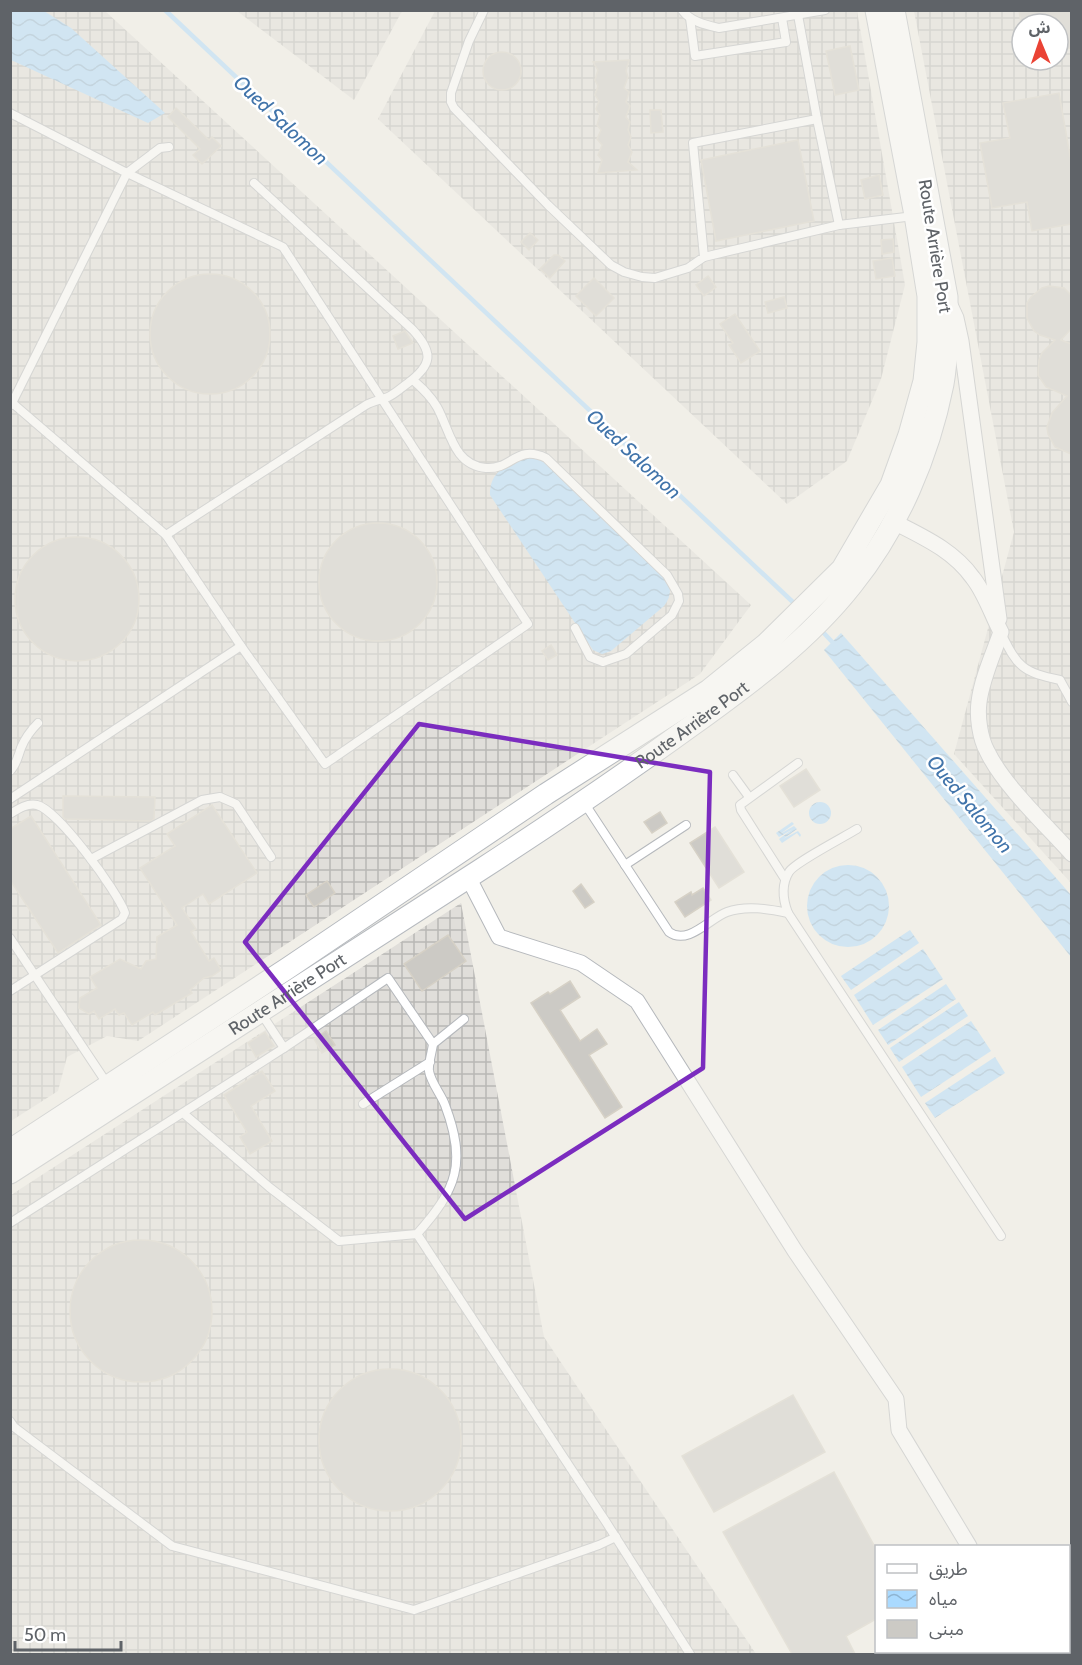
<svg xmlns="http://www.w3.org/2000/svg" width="1082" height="1665" font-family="Cabin,'Noto Sans Arabic',sans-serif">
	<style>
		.industrial { fill: url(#industrial-grid); fill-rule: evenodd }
		.water { fill: url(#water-waves) }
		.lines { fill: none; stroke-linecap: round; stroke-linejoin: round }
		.stream { stroke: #aadaff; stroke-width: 4.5 }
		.building { fill: #cccac5; stroke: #d6d1c6; stroke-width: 1.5 }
		.lane-casing { stroke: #b5b8bc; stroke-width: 10 }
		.street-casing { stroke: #b5b8bc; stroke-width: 17 }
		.secondary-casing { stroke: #b6babf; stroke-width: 23 }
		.lane { stroke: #fff; stroke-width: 8 }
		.street { stroke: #fff; stroke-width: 15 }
		.secondary { stroke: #fff; stroke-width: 21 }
		.marked { fill: none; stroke: #7b2cbf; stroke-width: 4.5; stroke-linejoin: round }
		.labels { text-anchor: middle; stroke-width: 5; stroke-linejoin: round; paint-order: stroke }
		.street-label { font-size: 18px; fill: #5f6368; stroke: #fff }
		.water-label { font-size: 20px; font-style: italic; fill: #4174aa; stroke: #fff }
	</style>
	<defs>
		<pattern id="industrial-grid" width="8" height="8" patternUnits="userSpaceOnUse" patternTransform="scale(1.5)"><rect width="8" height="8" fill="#e0deda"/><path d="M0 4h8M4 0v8" fill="none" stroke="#b9b8b5"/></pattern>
		<pattern id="water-waves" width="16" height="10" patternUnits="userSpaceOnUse" patternTransform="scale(1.5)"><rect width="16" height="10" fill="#aadaff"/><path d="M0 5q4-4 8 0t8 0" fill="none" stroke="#8eb4d2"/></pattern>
	</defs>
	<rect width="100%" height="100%" fill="#f1efe8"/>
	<g class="industrial">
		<polygon points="11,11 105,11 751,605 700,674 138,1041 107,1036 67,1057 58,1091 11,1121"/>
		<polygon points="237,11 402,11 354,100"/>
		<polygon points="435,11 857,11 905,285 881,379 847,461 787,504 378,119"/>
		<path d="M914,11H1071V883L954,754L1014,532ZM1022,24H1058V60H1022Z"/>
		<polygon points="461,903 544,1337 756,1654 11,1654 11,1195"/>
	</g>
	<g class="water">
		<polygon points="11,10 44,11 71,28 165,113 148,123 11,60"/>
		<path d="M525,455L538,456L547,462L669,582C671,592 670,598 664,606L611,651L602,654L593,650L490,495C490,470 506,467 525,455Z"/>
		<polygon points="841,633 1071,895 1071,957 824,650"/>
		<circle cx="820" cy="813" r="11"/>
		<polygon points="792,822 794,824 780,834 794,826 797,829 783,839 798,831 801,835 800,837 797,833 782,843 779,839 793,829 779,837 776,833"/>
		<circle cx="848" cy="906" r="41"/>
		<polygon points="910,930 919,943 851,990 841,976"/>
		<polygon points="923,949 943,979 873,1025 854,995"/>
		<polygon points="946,984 956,999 888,1045 878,1030"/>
		<polygon points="959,1002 968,1016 899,1062 890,1048"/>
		<polygon points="971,1021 991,1051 921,1097 902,1067"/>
		<polygon points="995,1057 1005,1073 935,1118 925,1103"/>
	</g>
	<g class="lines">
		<g class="stream">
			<polyline points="165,10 796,605"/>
			<polyline points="821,630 836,646"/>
		</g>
	</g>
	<g class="building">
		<polygon points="1019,10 1071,10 1071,48 1058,50 1058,24 1021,24"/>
		<polygon points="850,46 859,90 835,95 826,51"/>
		<circle cx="502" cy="71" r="19"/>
		<polygon points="629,60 626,71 628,77 624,88 629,92 626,102 630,106 626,117 630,122 628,130 631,137 628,145 632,152 628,162 637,170 598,173 602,160 598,155 602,145 597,139 601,130 597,125 600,115 596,109 599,101 595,95 598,86 595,80 598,70 593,62"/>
		<polygon points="1059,93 1071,161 1071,224 1032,231 1027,202 992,208 980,143 1010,138 1003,103"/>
		<polygon points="176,108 209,140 212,137 221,146 202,164 193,155 200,149 168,117"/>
		<polygon points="650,110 661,110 663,132 651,133"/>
		<polygon points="798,140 814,221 716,241 701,160"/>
		<polygon points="879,175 883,195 865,199 861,180"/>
		<polygon points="530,233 538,240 529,250 521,242"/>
		<polygon points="893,239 894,252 882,254 881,240"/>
		<polygon points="554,255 558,255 565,261 550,278 540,269"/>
		<polygon points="892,258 895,276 876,279 873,261"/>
		<circle cx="210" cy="334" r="60"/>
		<polygon points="708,276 716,287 704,296 696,285"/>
		<polygon points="594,278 614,298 596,316 576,296"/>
		<polygon points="1049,286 1064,288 1071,295 1071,329 1061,340 1071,344 1071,454 1055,447 1048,434 1047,427 1052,413 1067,396 1046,387 1038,375 1039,360 1042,353 1055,340 1040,335 1034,331 1027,318 1027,303 1031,297 1042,288"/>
		<polygon points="784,297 787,308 768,313 765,302"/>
		<polygon points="735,314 760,351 741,363 729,345 733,343 720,324"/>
		<polygon points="405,331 413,343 398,349 393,336"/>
		<circle cx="378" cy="582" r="59"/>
		<circle cx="77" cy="599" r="62"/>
		<polygon points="551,645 557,655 548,660 542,651"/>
		<polygon points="806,769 820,790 794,807 780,786"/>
		<polygon points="63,796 155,797 154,819 151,821 65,819 63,817"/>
		<polygon points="212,805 257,873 209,904 203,894 182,908 196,929 191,932 209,961 214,958 221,970 212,976 204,978 190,990 192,993 155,1015 153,1012 132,1025 124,1013 119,1015 115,1009 99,1019 94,1011 89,1014 79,1008 80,998 97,988 90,977 120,959 141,969 146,961 156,959 157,937 177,925 140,868 175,846 167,834"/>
		<polygon points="660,812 667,823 652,833 644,822"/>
		<polygon points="31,816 101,925 58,953 10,880 10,829"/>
		<polygon points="715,827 744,872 719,888 690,843"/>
		<polygon points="327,881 335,893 314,907 306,895"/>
		<polygon points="581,884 594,902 585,908 573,891"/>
		<polygon points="703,888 711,900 685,917 675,902 691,892 692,895"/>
		<polygon points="448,935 466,961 422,991 404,964"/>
		<polygon points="570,981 580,997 560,1010 580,1041 597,1029 607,1044 589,1055 622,1107 605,1118 531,1003 548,992 550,994"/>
		<polygon points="326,1031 335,1045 322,1053 314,1039"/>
		<polygon points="265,1032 274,1046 256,1057 248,1043"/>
		<polygon points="262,1071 275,1091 251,1106 272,1141 250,1154 240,1137 247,1132 224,1095"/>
		<circle cx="141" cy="1311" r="71"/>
		<circle cx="390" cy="1440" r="71"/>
		<polygon points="793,1395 825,1452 714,1512 682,1456"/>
		<polygon points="834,1472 876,1549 876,1619 846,1636 855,1654 792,1654 723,1532"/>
	</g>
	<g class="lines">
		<g class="lane-casing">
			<g id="lane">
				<polyline points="484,10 469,41 451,93 451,102 454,108 548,205 611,265 624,272 642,277 655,278 688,268 704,257 693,143 817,119 798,15"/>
				<path d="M682,10C691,22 706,25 719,28L825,10"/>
				<polyline points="690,18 695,56 786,42 782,18"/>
				<polyline points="10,113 127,173 283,247 528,624 325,764 241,646 166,535 10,401"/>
				<polyline points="817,119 839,225"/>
				<polyline points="704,257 839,225 914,216"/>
				<path d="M413,380C422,388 431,396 437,407C450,430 453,465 486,468C512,470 516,444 546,458L667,575L678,594L679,601L672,615L626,654L603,662L590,657L575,628"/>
				<polyline points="11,405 127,173 160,148 169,147"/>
				<path d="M166,535L366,405C373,401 381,400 388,397C395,394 401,388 408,383C432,365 434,353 413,330L254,183"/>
				<path d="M1001,633C1018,668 1023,672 1060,680L1072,702"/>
				<path d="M10,771C17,764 18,756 21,748C25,738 31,730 38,723"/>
				<polyline points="733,775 749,797"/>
				<polyline points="10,799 241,646"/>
				<path d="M585,804L669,932C688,946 710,918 727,912C746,905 769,909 788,913L1001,1236"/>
				<path d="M10,814C18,809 27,803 37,805C58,810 118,892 125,913L122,919L10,991"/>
				<polyline points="91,859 202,800 220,797 236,804 271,857"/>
				<polyline points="625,865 686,825"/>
				<polyline points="785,879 741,810 740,805 798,763"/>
				<path d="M788,913C783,900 781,885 789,872C794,863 844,837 857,829"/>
				<polyline points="10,938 108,1085"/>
				<polyline points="261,1013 284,1048"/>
				<polyline points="433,1044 464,1019"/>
				<polyline points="363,1104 430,1062"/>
				<path d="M10,1223L284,1048L388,978L433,1044C432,1052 428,1064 429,1071C431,1083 441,1094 445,1105C467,1163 457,1189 417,1234L339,1241L269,1187L183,1113"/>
				<polyline points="417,1234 606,1522 690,1654"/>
				<polyline points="10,1421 14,1427 172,1546 414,1610 599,1545 616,1537"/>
			</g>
		</g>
		<g class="street-casing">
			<g id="street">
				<polyline points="950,305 956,318 961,341 999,619"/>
				<path d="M894,522C923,537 953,550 973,578C985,593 992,615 1001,632C993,655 982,678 979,702C977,717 980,738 987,751C1003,785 1046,825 1072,854"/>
				<polyline points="468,877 499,937 581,963 637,1001 795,1251 896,1399 899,1430 969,1546"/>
			</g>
		</g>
		<g class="secondary-casing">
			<g id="secondary">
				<polyline points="10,1150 288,968 546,794 709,690 766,644 842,569 891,485 909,435 924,381 928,342 928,296 915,215 876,10"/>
				<path id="s1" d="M10,1173C167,1072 323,971 480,870C551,824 622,776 691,726C748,685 808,641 852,585C898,528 929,455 943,384C948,355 947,326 947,297L894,10"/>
			</g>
		</g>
		<use href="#lane" class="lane"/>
		<use href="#street" class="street"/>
		<use href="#secondary" class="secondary"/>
	</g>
	<path d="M0 0H1082V1665H0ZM419,724L710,772L703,1068L465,1219L245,942Z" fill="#f1efe8" fill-opacity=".55" fill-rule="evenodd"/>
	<path class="marked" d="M419,724L710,772L703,1068L465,1219L245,942Z"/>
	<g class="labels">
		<g class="street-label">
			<text transform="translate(935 246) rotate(81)" y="6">Route Arrière Port</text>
			<text dy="6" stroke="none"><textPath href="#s1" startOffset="816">Route Arrière Port</textPath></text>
			<text dy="6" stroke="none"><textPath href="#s1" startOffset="330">Route Arrière Port</textPath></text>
		</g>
		<g class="water-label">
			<text transform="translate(281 120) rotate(43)" y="7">Oued Salomon</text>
			<text transform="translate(634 454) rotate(43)" y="7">Oued Salomon</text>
			<text transform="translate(970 804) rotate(50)" y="7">Oued Salomon</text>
		</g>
	</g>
	<rect width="1082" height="1665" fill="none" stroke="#5f6368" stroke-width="24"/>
	<rect x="875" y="1545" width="195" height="108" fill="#ffffff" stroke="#bfc1c3" stroke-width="1.5"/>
	<rect x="887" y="1564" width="30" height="9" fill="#ffffff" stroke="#bfc1c3" stroke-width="1.5"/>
	<text x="929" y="1575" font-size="18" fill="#5f6368">طريق</text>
	<rect x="887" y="1590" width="30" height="18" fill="url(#water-waves)" stroke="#bfc1c3" stroke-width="1.5"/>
	<text x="929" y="1605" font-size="18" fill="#5f6368">مياه</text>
	<rect x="887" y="1620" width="30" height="18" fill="#cccac5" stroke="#bfc1c3" stroke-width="1.5"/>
	<text x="929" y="1635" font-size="18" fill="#5f6368">مبنى</text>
	<g transform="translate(1040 42) rotate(358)"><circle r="28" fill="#ffffff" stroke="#bfc1c3" stroke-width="1.5"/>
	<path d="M0-4.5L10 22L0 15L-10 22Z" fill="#ea4335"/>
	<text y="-9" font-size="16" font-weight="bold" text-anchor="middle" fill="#5f6368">ش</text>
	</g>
	<path d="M15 1641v9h106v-9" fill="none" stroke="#5f6368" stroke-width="3"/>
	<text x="24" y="1641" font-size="18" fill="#5f6368" stroke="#ffffff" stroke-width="4.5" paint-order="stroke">50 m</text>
</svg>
